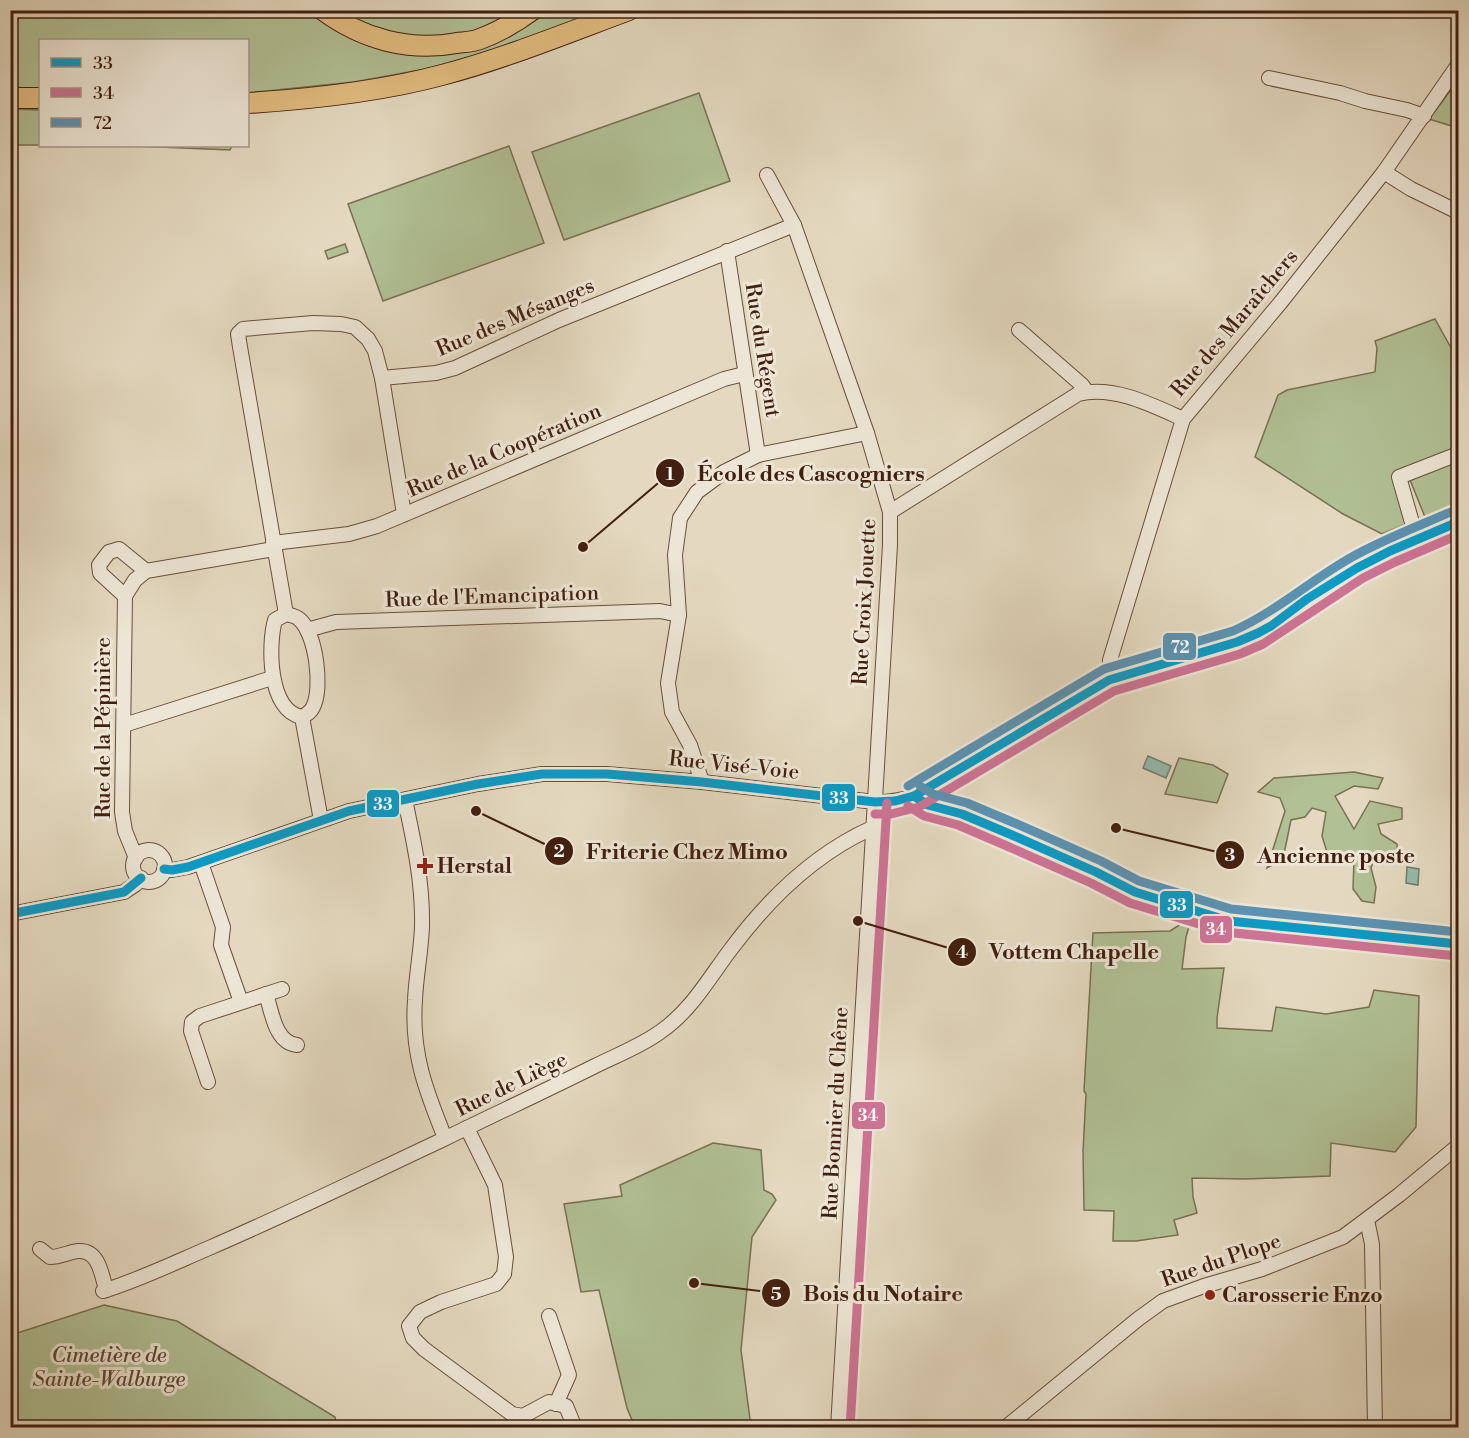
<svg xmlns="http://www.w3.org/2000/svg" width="1469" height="1438" font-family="'Libre Bodoni',serif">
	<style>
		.green { fill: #b1c095; stroke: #7a7052; stroke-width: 1.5 }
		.water { fill: #96bbad; stroke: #747d6d; stroke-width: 1.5 }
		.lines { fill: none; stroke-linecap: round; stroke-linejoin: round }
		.minor-casing { stroke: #6a4e3a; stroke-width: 16 }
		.highway-casing { stroke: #421f0e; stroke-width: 22 }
		.minor { stroke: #ede6d6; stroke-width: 14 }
		.highway { stroke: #e2bc80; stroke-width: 20 }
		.bus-1-casing { stroke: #ede6d6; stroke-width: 14 }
		.bus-2-casing { stroke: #ede6d6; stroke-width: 14 }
		.bus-3-casing { stroke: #ede6d6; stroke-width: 14 }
		.bus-1 { stroke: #0d9ac4; stroke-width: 9 }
		.bus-2 { stroke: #cd7394; stroke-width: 9 }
		.bus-3 { stroke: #5b92b2; stroke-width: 9 }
		.poi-dot { fill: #8f2418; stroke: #ede6d6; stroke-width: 2 }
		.labels { text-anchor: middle; stroke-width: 6; stroke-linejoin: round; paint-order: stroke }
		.street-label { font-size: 21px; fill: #421f0e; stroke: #ede6d6 }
		.poi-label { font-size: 21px; font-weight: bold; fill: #421f0e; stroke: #ede6d6; text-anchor: start }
		.park-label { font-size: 21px; font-style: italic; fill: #5e4730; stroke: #ede6d6 }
		.leader { fill: none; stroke: #421f0e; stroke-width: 2 }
		.callout-dot { fill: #421f0e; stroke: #ede6d6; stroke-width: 2 }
		.mark-label { font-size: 18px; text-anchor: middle; font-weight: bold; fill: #fff }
		.callout-label { font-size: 22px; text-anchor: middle; font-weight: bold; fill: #421f0e; stroke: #ede6d6; stroke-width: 6; stroke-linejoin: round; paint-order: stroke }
		.line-badge { stroke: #ede6d6; stroke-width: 2 }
		.badge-label { font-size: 16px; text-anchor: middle; font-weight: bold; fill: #fff }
	</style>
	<rect width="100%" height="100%" fill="#e4d9c0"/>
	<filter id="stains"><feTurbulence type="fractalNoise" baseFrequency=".00333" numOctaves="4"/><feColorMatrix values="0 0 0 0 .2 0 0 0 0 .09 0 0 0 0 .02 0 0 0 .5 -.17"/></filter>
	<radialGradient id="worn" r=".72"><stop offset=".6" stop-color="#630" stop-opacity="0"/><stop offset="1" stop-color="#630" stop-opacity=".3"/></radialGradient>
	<g class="green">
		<path d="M10,11H309C362,57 436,66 501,39C518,32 534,23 548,11H613L542,36L431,68L354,82L248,93V40H40V89L11,87Z"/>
		<path d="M340,11H517C467,44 390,46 340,11Z"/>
		<polygon points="1450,91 1458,95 1458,128 1429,119"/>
		<polygon points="699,93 730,181 564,240 532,152"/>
		<polygon points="10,109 40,110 40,145 11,145"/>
		<polygon points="135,146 232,146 230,150"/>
		<polygon points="509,146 544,243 383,301 348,204"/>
		<polygon points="345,244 348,252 328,259 325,251"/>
		<polygon points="1435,319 1450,346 1458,344 1458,504 1425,517 1410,480 1399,478 1406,524 1382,534 1343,514 1255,457 1278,395 1287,390 1375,372 1377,348 1375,341"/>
		<polygon points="1179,758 1213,765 1228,774 1217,803 1165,794"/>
		<polygon points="1354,772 1383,778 1378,789 1354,786 1335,796 1354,829 1370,801 1402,808 1402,819 1378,824 1381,834 1397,844 1398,857 1390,860 1388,853 1376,853 1371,868 1376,887 1374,903 1362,901 1353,889 1354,859 1344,857 1331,865 1322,836 1326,812 1312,808 1305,817 1291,820 1283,859 1267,868 1285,811 1280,798 1258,792 1274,778"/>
		<polygon points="1185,915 1192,917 1186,937 1182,969 1224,968 1217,1018 1217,1028 1272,1031 1276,1007 1326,1014 1369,1007 1374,990 1419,996 1416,1127 1395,1152 1331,1143 1330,1176 1246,1179 1192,1178 1193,1197 1197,1213 1174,1220 1178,1235 1136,1241 1113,1241 1114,1211 1084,1210 1083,1152 1086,1094 1084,1091 1093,933 1170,931 1181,924"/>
		<polygon points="713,1143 761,1150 764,1190 772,1194 776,1200 752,1237 741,1350 751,1427 635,1427 627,1408 599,1290 581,1292 564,1204 622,1196 620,1185"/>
		<polygon points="104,1305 177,1321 335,1417 337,1427 11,1427 11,1335"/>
	</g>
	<g class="water">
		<polygon points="1148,756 1171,766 1166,778 1143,768"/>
		<polygon points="1407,867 1419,869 1418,885 1406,883"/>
	</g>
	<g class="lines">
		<g class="minor-casing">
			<g id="minor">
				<polyline points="1269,78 1340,93 1365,101 1407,110 1424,116"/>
				<polyline points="1384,172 1411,189 1458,212"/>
				<polyline points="767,175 794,225 867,433 890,512 890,545 838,1428"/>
				<polyline points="727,251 758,455"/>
				<polyline points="1019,330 1082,385 1087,392"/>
				<polyline points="382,378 436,373 455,368 559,320 794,225"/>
				<path d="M890,512L1078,394C1113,385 1152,405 1183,419"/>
				<polyline points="1417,540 1399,477 1458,454"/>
				<polyline points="273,543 349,534 377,526 724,379 744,374"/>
				<polyline points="125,596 100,573 99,565 109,552 119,549 146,571"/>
				<polyline points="286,614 240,347 238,334 243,329 313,323 341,324 355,327 368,339 375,351 382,378 404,514"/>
				<path d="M286,614C290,615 296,616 299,619C316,633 323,688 313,707C311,712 307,714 302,717C268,711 268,645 275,620Z"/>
				<polyline points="307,630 336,622 660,611 679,615"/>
				<polyline points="1109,680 1110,660 1183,419 1281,302 1384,172 1458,65"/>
				<polyline points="302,717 321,820"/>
				<polyline points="124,725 272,678"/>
				<polyline points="702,782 690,745 672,712 668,683 679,615 675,555 680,518 697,492 724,472 758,455 867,433"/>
				<polyline points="914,796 928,805 962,814 1012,835 1096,872 1113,882 1135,892 1229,921 1458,944"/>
				<path d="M405,800C414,842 423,883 422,927C421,952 416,976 415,1000C411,1053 426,1091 445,1138"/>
				<circle cx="149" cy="866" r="16"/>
				<polyline points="136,858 125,831 122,812 125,596 135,580 146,571 274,549"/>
				<polyline points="201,863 223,927 221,945 241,1002"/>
				<path d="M164,869L172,870L188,867L349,811L478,784L542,774H607L702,782L875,802C889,802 901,801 914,796L1109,680L1237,642L1258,633L1271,626L1307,599L1357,568L1390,551L1458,522"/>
				<polyline points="10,914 124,892 136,884 141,878"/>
				<path d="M266,994C272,1012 275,1043 297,1045"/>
				<polyline points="208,1082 191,1031 192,1022 200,1016 282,989"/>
				<polyline points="467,1128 495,1185 506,1257 504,1274 496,1284 441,1302 420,1312 409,1326 413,1338 424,1349 512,1414 523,1416 549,1402 566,1406 575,1428"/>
				<polyline points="1367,1220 1372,1244 1375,1428"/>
				<path d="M40,1249L50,1257C60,1257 69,1252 78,1251C99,1249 102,1276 106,1290"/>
				<path d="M103,1291C139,1280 174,1263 209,1248C288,1214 365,1176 442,1140C493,1115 545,1091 595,1066C617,1055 641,1046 660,1032C691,1011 709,978 731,949C769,898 814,854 872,828"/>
				<polyline points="549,1316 569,1375 556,1404"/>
				<polyline points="1005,1428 1138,1319 1163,1301 1204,1286 1262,1269 1343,1237 1399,1195 1458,1146"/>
				<polyline points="1452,1428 1458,1427"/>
			</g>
		</g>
		<g class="highway-casing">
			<g id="highway">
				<path d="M323,10C362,39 409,52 457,43C465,42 473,42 480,39C499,32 516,22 532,10"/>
				<polyline points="10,98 40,98"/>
				<path d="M248,103C312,99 379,92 442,75C506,58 567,33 629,10"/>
			</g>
		</g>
		<use href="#minor" class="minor"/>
		<use href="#highway" class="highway"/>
		<g class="bus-1-casing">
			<g id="bus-1">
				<polyline points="914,796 928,805 962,814 1012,835 1096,872 1135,892 1229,921 1458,944"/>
				<polyline points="164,869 172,870 188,867 349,811 478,784 542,774 607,774 702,782 875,802 895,801 914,796 1109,680 1237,642 1258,633 1271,626 1307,599 1357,568 1390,551 1458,522"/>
				<polyline points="10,914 124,892 141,878"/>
			</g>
		</g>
		<g class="bus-2-casing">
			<g id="bus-2">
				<polyline points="908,806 924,816 958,825 1007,846 1091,883 1130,903 1225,932 1457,956"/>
				<polyline points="875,814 891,814 919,807 1114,691 1240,654 1263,644 1363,578 1395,562 1458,535"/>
				<polyline points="850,1428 887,803"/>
			</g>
		</g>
		<g class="bus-3-casing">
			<g id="bus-3">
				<path d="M908,786L1104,669L1233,631C1276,612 1311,580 1352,557C1384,539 1419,526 1453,511"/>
				<polyline points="920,786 933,794 967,803 1017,824 1101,861 1139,881 1231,909 1458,932"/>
			</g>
		</g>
		<use href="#bus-1" class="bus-1"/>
		<use href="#bus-2" class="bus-2"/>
		<use href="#bus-3" class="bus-3"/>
	</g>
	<g class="poi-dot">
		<path d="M422 857h6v6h6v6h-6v6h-6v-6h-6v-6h6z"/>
		<circle cx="1210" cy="1295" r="6"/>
	</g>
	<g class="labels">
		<g class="street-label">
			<text transform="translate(515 317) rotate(-23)" y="7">Rue des Mésanges</text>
			<text transform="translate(1234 323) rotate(-50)" y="7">Rue des Maraîchers</text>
			<text transform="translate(763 350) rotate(81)" y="7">Rue du Régent</text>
			<text transform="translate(504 450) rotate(-23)" y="7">Rue de la Coopération</text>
			<text transform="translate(492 596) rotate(-2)" y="7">Rue de l'Emancipation</text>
			<text transform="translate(864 602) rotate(-87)" y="7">Rue Croix Jouette</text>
			<text transform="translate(103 728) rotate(-90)" y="7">Rue de la Pépinière</text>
			<text transform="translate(734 765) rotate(6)" y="7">Rue Visé-Voie</text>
			<text transform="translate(511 1084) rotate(-26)" y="7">Rue de Liège</text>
			<text transform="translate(835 1113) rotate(-87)" y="7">Rue Bonnier du Chêne</text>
			<text transform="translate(1221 1260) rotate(-19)" y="7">Rue du Plope</text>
		</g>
		<g class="poi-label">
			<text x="437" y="873">Herstal</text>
			<text x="1222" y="1302">Carosserie Enzo</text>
		</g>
		<g class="park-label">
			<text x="109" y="1362">Cimetière de<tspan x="109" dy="24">Sainte-Walburge</tspan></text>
		</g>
	</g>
	<path class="leader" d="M583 547L670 473M476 811L559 851M1116 828L1230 855M858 921L962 952M694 1283L776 1293"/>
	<g class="callout-dot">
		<circle cx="583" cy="547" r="6"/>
		<circle cx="476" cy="811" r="6"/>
		<circle cx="1116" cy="828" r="6"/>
		<circle cx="858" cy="921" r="6"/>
		<circle cx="694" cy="1283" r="6"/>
		<circle cx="670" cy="473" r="15"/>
		<circle cx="559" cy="851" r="15"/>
		<circle cx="1230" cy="855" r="15"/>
		<circle cx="962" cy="952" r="15"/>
		<circle cx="776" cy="1293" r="15"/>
	</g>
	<g class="mark-label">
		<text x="670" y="480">1</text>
		<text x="559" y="857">2</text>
		<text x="1230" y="861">3</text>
		<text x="962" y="958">4</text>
		<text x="776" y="1300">5</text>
	</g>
	<g class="callout-label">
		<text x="811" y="481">École des Cascogniers</text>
		<text x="687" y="859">Friterie Chez Mimo</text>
		<text x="1336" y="863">Ancienne poste</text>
		<text x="1074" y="959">Vottem Chapelle</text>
		<text x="883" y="1301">Bois du Notaire</text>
	</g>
	<g class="line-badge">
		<rect x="1162" y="632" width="35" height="29" rx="6" fill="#5b92b2"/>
		<rect x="821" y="783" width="35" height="29" rx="6" fill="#0d9ac4"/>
		<rect x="366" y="789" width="34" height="29" rx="6" fill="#0d9ac4"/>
		<rect x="1159" y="890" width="35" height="29" rx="6" fill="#0d9ac4"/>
		<rect x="1199" y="915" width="34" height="29" rx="6" fill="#cd7394"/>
		<rect x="851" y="1101" width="35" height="29" rx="6" fill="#cd7394"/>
	</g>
	<g class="badge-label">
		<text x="1180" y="653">72</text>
		<text x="839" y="804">33</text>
		<text x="383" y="810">33</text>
		<text x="1177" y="911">33</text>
		<text x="1216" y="935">34</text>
		<text x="868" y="1121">34</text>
	</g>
	<rect width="1469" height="1438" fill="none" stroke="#e4d9c0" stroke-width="36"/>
	<rect x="12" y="12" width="1445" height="1414" fill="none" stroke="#421f0e" stroke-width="3"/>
	<rect x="18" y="18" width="1433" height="1402" fill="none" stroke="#421f0e" stroke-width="1.5"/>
	<rect x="39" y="39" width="210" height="108" fill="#ede6d6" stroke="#a99686" stroke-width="1.5"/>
	<rect x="51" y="58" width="30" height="9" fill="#0d9ac4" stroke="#a99686" stroke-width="1.5"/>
	<text x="93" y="69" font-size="18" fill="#421f0e">33</text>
	<rect x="51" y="88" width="30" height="9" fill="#cd7394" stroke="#a99686" stroke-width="1.5"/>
	<text x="93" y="99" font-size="18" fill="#421f0e">34</text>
	<rect x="51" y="118" width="30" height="9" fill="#5b92b2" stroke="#a99686" stroke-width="1.5"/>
	<text x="93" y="129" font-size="18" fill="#421f0e">72</text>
	<rect width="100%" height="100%" filter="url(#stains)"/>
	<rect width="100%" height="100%" fill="url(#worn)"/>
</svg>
